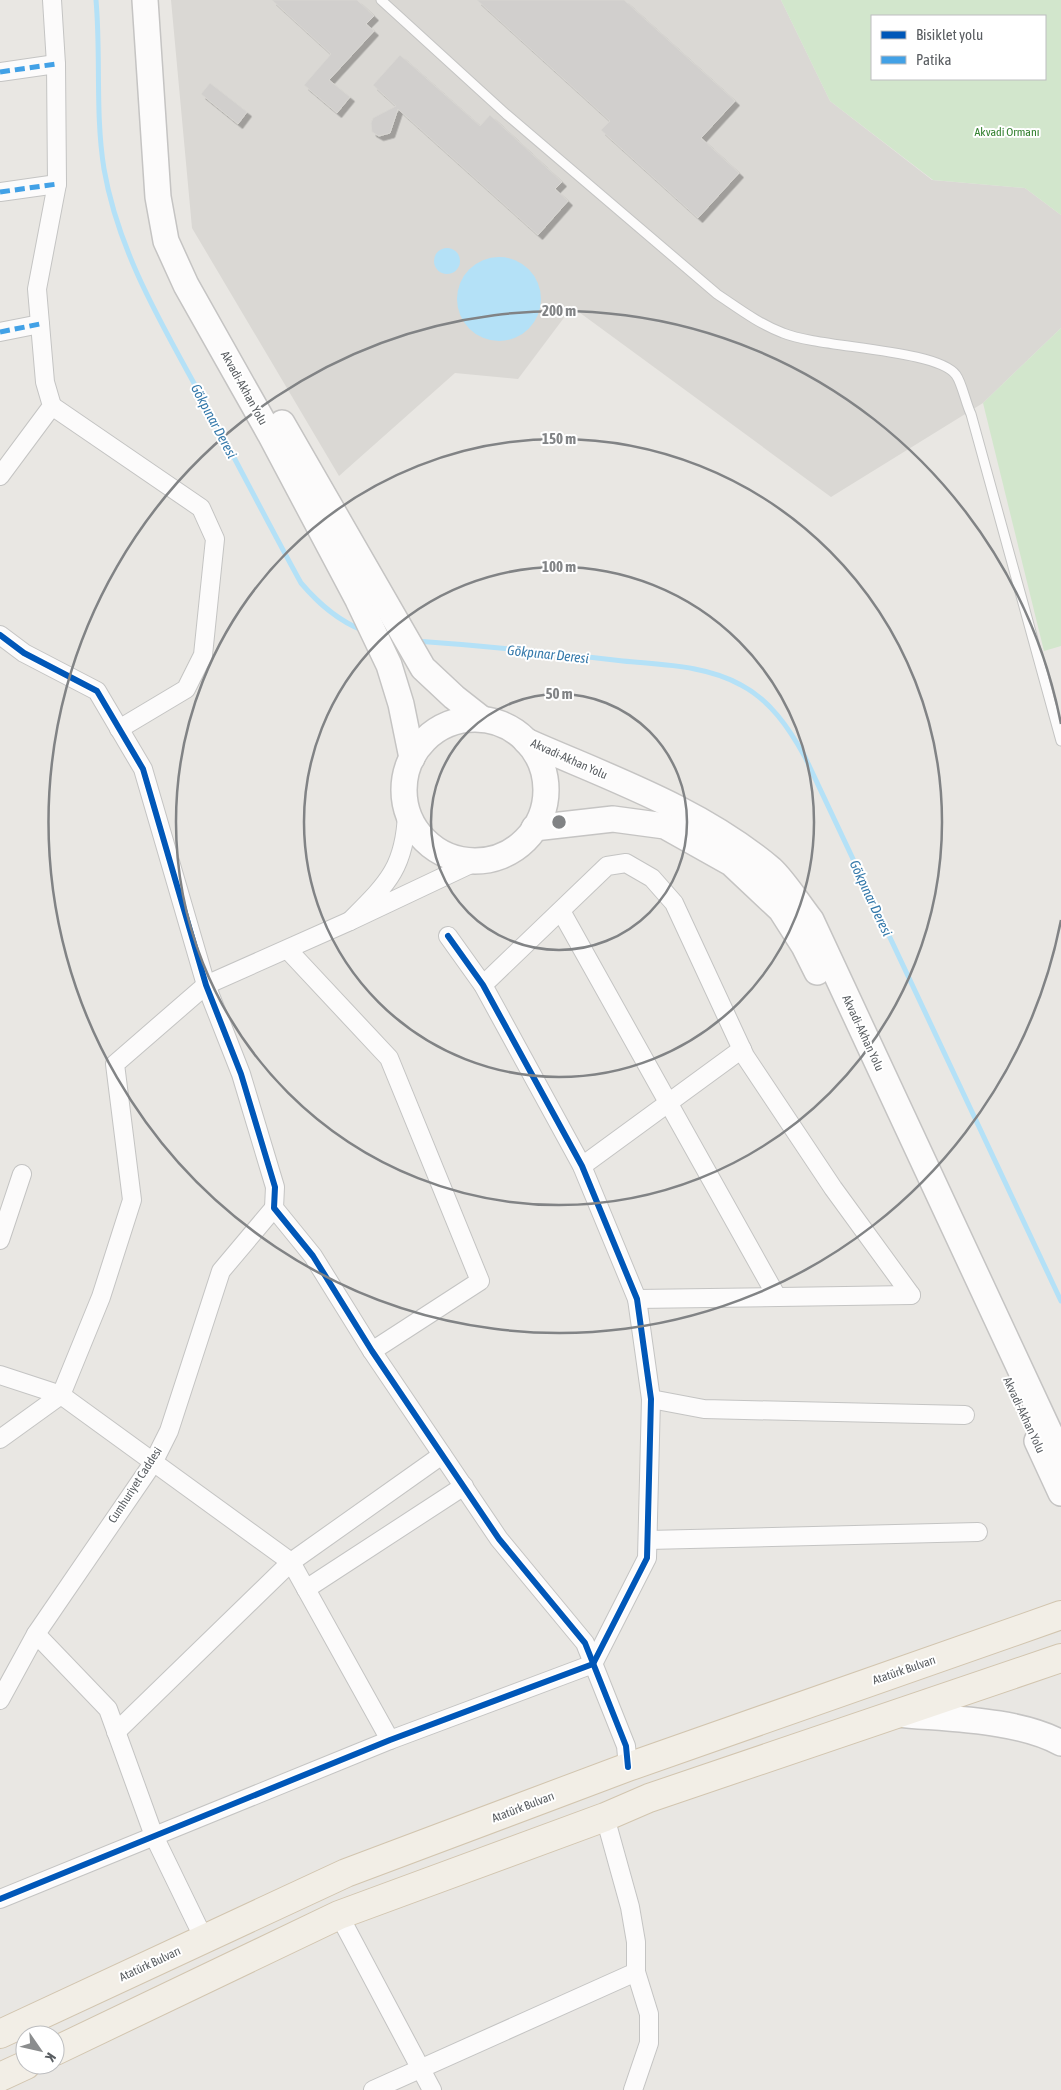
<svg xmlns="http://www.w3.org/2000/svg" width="1061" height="2090" font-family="'Asap Condensed',sans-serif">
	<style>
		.industrial { fill: #dad8d4 }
		.green { fill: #d2e6cc; fill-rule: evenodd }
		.water { fill: #b4e1f7 }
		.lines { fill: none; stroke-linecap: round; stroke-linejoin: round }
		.stream { stroke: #b4e1f7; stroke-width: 5 }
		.building { fill: #d1cfcd; stroke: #d8d6d2; filter: url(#shadow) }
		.service-casing { stroke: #c4c4c3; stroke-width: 11 }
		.minor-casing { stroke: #c4c4c3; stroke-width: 20 }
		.secondary-casing { stroke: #c5c4c3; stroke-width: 28 }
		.primary-casing { stroke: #d2c5af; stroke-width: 30 }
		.service { stroke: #fcfbfb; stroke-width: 9 }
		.minor { stroke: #fcfbfb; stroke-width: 18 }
		.secondary { stroke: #fcfbfb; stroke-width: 25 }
		.primary { stroke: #f2eee6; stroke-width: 28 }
		.quiet { stroke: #42a1e6; stroke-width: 5; stroke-dasharray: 10 5; stroke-linecap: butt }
		.cycleway-casing { stroke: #fff; stroke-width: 9 }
		.cycleway { stroke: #0057b8; stroke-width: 6 }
		.ring { fill: none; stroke: #818385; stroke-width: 2.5 }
		.labels { text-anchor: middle; stroke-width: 4; stroke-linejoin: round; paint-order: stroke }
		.park-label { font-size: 12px; fill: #348130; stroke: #fff }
		.street-label { font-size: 12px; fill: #595d61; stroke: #fff }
		.water-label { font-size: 14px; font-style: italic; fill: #367aab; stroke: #fff }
		.centre { fill: #818385; stroke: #fff; stroke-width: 2.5 }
		.ring-label { font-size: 15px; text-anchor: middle; font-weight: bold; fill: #818385; stroke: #fff; stroke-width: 4; stroke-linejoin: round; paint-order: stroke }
	</style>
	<defs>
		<filter id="shadow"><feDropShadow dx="4.5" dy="4.5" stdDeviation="0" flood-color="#0004"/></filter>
	</defs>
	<rect width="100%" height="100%" fill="#e9e7e3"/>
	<polygon class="industrial" points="171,0 781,0 830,101 932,180 1025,188 1061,215 1061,328 983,403 831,497 572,307 518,379 455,373 339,476 192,228"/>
	<g class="green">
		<path d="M781,0H1061V215L1025,188L933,180L830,101ZM872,16H1045V79H872Z"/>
		<polygon points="1061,328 1061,646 1044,651 983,403"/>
	</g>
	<g class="water">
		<circle cx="447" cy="261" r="13"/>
		<circle cx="499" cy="299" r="42"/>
	</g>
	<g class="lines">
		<g class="stream">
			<path d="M96,0C101,57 95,113 104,169C119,256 166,331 207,407C239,466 269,525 301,583C319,604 338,621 364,631"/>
			<path d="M416,641C485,646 554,653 623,661C662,665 705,665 741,685C770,700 789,728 805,757L1061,1301"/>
		</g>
	</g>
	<g class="building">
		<polygon points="272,0 357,0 374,16 366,24 374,31 329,80 350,97 337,113 304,85 331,54"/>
		<polygon points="477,0 624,0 735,101 701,138 739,173 698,218 601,130 610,121"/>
		<polygon points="400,55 480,126 490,115 562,182 555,189 568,201 538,235 398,109 390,133 379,136 372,132 371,123 373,118 396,106 373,85"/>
		<polygon points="210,83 247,112 238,124 201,94"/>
	</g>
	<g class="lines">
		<g class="service-casing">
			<path id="service" d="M381,0L506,114L717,294C738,308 759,324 783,333C819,348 937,349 956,375C962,383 966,404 971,414L1061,741"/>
		</g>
		<g class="minor-casing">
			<g id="minor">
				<polyline points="0,72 56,64"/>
				<polyline points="0,192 57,184"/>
				<polyline points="0,332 40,324"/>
				<polyline points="52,406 201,508 215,539 203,655 186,689 119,729"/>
				<polyline points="0,476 52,406 45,382 37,289 57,184 56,64 52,0"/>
				<polyline points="0,635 24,653 97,691 143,769 206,985 241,1074 275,1187 274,1208 313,1256 372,1351 499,1539 585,1643 626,1746 628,1767"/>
				<path d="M407,813C405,868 387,884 350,921L477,861"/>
				<polyline points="561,911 777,1297"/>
				<polyline points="288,950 389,1058 480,1281 372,1351"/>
				<polyline points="483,985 607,866 626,863 652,878 674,903 745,1056 833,1188 911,1295"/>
				<polyline points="582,1166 742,1049"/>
				<polyline points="0,1240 22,1174"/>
				<polyline points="637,1299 911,1295"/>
				<polyline points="0,1375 61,1395 291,1562 390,1740"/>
				<polyline points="651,1399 704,1409 965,1415"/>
				<polyline points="0,1439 61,1395 101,1297 132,1200 115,1064 206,985 350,921"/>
				<polyline points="648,1540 978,1532"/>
				<polyline points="306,1589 464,1486"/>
				<polyline points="36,1634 108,1709 154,1836 204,1939"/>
				<polyline points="0,1700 36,1634 153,1463 169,1431 221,1271 274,1208"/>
				<polyline points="116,1732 291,1562 442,1455"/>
				<polyline points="605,1817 630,1907 636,1942 636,1972 649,2014 649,2043 633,2090"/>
				<polyline points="0,1899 390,1740 593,1664 647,1558 651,1399 637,1299 582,1166 483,985 448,936"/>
				<polyline points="339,1915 432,2090"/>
				<polyline points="373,2090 636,1972"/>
			</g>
		</g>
		<g class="secondary-casing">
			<g id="secondary">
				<polyline points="145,0 158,197 166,241 186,285 270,434 358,600 389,665 401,704 412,758"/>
				<polyline points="282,423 423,668 454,697 482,719"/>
				<circle cx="475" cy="790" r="71"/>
				<path d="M526,741C610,778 700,809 771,869C785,882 799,905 811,920L1061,1457"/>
				<polyline points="534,828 613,819 665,826 731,863 781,910 804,946 817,972"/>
				<polyline points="1037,1441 1061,1493"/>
				<path d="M897,1714C947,1719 1017,1719 1061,1743"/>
			</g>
		</g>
		<g class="primary-casing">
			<g id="primary">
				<polyline points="0,2034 346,1873 628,1767 1061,1615"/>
				<polyline points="55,2051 339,1915 605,1817 649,1798 1061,1658"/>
				<polyline points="0,2077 26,2065"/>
			</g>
		</g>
		<use href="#service" class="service"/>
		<use href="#minor" class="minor"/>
		<use href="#secondary" class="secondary"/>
		<use href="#primary" class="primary"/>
		<g class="quiet">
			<polyline points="0,72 56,64"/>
			<polyline points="0,192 57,184"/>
			<polyline points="0,332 40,324"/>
		</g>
		<g class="cycleway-casing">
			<g id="cycleway">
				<polyline points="0,635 24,653 97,691 143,769 206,985 241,1074 275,1187 274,1208 313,1256 372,1351 499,1539 585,1643 626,1746 628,1767"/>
				<polyline points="0,1899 390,1740 593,1664 647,1558 651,1399 637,1299 582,1166 483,985 448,936"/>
			</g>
		</g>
		<use href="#cycleway" class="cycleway"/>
	</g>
	<g class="ring">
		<circle cx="559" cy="822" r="128"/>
		<circle cx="559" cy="822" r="255"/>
		<circle cx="559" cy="822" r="383"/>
		<path d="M1061 920A511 511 0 1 1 1061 724"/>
	</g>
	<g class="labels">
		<g class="park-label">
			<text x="1007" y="136">Akvadi Ormanı</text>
		</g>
		<g class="street-label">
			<text transform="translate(244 388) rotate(61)" y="4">Akvadi-Akhan Yolu</text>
			<text transform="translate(569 759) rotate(24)" y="4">Akvadi-Akhan Yolu</text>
			<text transform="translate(863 1033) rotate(65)" y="4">Akvadi-Akhan Yolu</text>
			<text transform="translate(1024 1415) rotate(65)" y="4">Akvadi-Akhan Yolu</text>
			<text transform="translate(135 1485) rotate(-57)" y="4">Cumhuriyet Caddesi</text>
			<text transform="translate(904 1670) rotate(-19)" y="4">Atatürk Bulvarı</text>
			<text transform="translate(523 1807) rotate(-21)" y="4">Atatürk Bulvarı</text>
			<text transform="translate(150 1964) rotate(-25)" y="4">Atatürk Bulvarı</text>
		</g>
		<g class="water-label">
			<text transform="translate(214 421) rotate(62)" y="5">Gökpınar Deresi</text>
			<text transform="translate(548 654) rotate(6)" y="5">Gökpınar Deresi</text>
			<text transform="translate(871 898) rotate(65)" y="5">Gökpınar Deresi</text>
		</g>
	</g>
	<circle cx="559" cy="822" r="8" class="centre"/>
	<g class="ring-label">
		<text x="559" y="316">200 m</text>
		<text x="559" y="444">150 m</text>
		<text x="559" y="572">100 m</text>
		<text x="559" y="699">50 m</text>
	</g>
	<rect x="871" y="15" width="175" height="65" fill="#ffffff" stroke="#bdbec0"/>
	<rect x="881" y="31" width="25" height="8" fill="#0057b8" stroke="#bdbec0"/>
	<text x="916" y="40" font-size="15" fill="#595d61">Bisiklet yolu</text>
	<rect x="881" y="56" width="25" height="8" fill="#42a1e6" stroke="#bdbec0"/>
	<text x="916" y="65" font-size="15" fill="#595d61">Patika</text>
	<g transform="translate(40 2050) rotate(124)"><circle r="24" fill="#ffffff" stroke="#bdbec0"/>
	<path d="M0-4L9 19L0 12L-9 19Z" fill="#8b8d8e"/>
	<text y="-8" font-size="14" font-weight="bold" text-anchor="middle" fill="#595d61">K</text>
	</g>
</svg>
